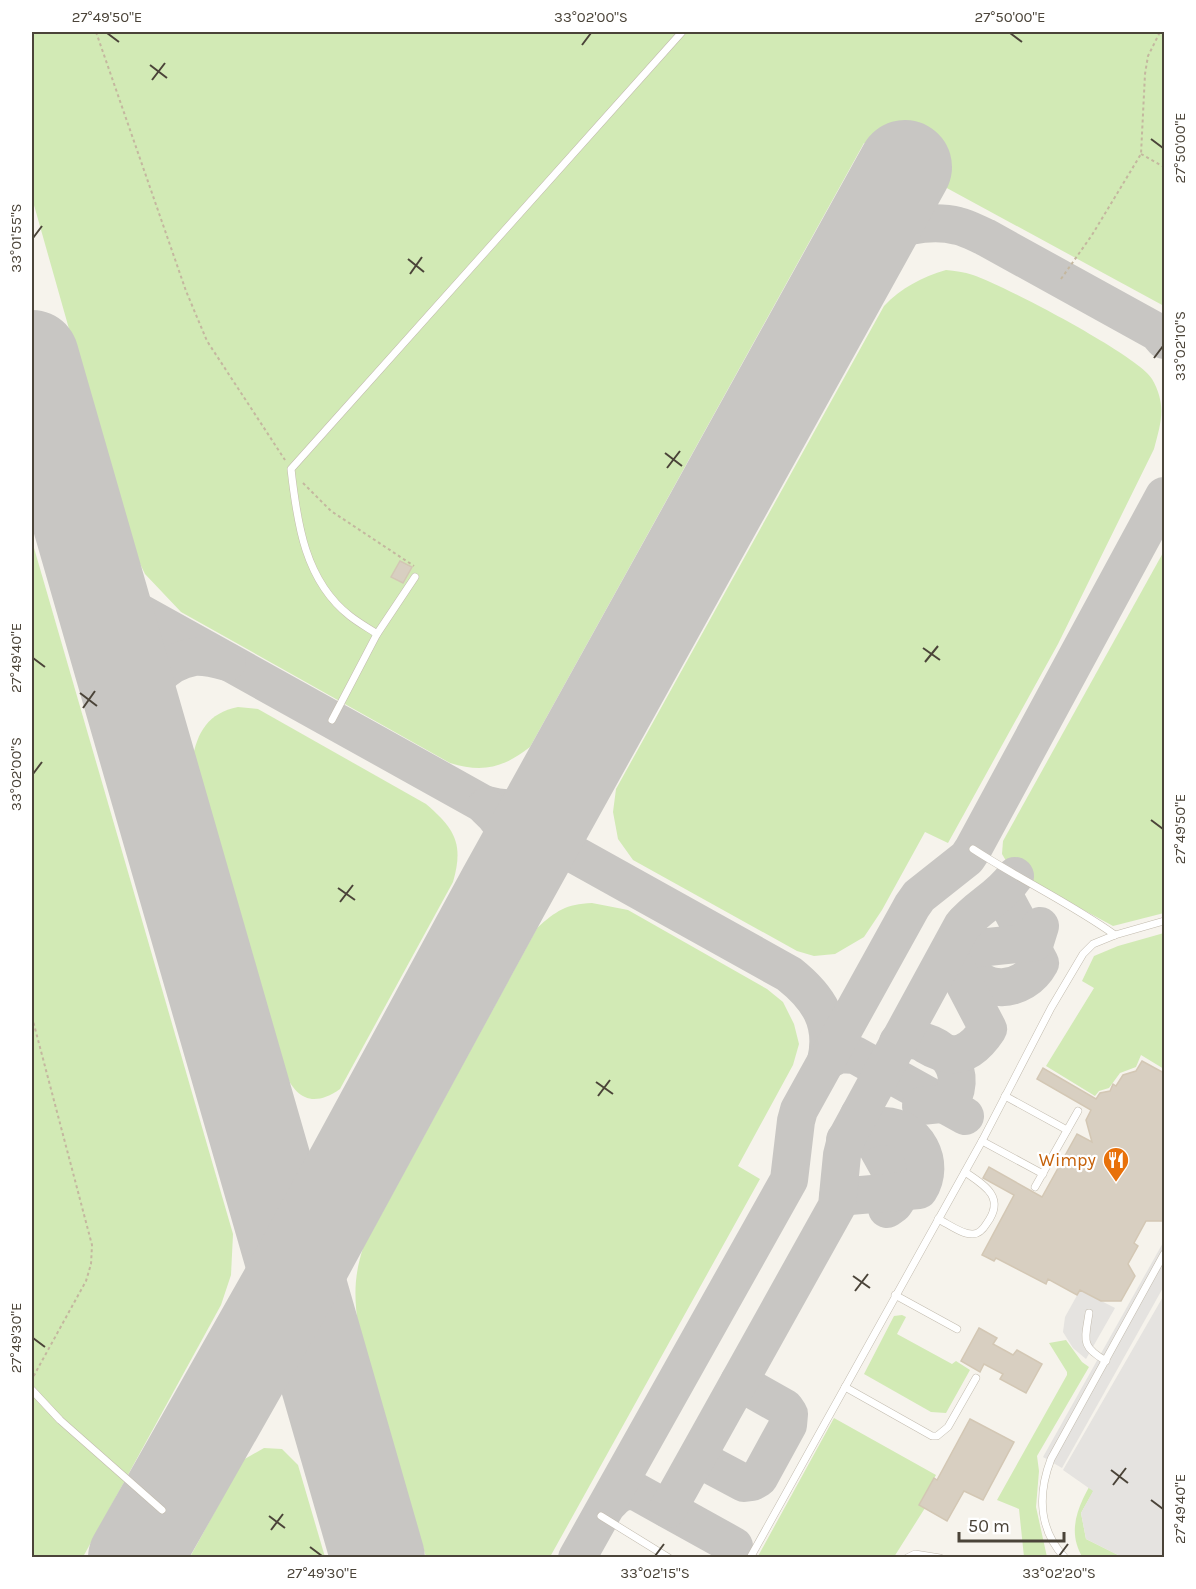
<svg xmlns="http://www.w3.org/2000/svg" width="1196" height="1589" font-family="Karla,sans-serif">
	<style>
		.green { fill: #d2eab5 }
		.parking { fill: #e5e3e0 }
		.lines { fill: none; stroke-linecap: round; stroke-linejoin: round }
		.taxiway { stroke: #c8c6c3; stroke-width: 38 }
		.runway { stroke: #c8c6c3; stroke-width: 94 }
		.building { fill: #d8cfc1; stroke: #d3c7b4; stroke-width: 1.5 }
		.lane-casing { stroke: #c2bbae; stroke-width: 8 }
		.path { stroke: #c4b79f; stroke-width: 2; stroke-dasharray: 3 3; stroke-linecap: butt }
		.lane { stroke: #fff; stroke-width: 7 }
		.ticks { fill: none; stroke: #4b4439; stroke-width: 2 }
		.labels { text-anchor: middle; stroke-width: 4.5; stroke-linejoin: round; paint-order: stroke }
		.food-label { font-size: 18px; fill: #c56008; stroke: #fff; text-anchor: end }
		.neatline { fill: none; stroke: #4b4439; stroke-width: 2 }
		.ticks-label { font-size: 15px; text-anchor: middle; fill: #4b4439 }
	</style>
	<rect width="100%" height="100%" fill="#f6f3ec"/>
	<g class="green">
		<path d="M32,32H1164V306L864,143L530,747C503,768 483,773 450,763L181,612L145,574L129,541L32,198Z"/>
		<path d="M946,270C955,271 964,272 973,275C1003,285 1139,356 1152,379C1167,405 1161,423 1154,449L1058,644L948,843L925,832L882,910L864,937L835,954L814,956L797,951L633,860L618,839L613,812L616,789L884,306C901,288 922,277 946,270Z"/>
		<polygon points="32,541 233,1234 231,1275 221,1305 83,1557 32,1557"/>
		<polygon points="1164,551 1164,913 1113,926 1012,871 1002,854 1003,841"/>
		<path d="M238,707L258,709L426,804C455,829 464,844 453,882L340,1089C313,1108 295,1099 284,1070L192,761C197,732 208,713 238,707Z"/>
		<path d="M592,903L628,910L767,989L783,1002L794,1024L799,1044L793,1065L738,1166L760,1179L550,1557H426L358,1325C354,1296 354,1276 363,1248L537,928C556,911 566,904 592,903Z"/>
		<polygon points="1164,933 1164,1069 1141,1055 1136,1067 1120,1073 1109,1088 1099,1091 1095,1096 1046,1066 1094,988 1082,981 1094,956 1118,946"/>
		<polygon points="902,1315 906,1317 897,1334 952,1364 956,1361 970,1370 946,1413 931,1412 864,1374 894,1316"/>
		<polygon points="1066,1340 1082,1362 1089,1367 1037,1456 1039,1471 1036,1507 1047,1557 1024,1557 1019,1509 997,1500 1067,1375 1067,1372 1049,1343"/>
		<polygon points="834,1418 936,1475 919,1505 925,1508 894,1557 757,1558"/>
		<polygon points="264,1448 282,1449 298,1465 325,1557 190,1557 243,1460"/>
		<path d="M1097,1473L1102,1476L1081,1513L1086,1539L1122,1557L1083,1558C1064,1528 1082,1499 1097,1473Z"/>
	</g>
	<g class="parking">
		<polygon points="1164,1241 1164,1286 1062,1468 1043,1457"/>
		<polygon points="1080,1290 1115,1308 1086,1359 1073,1348 1063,1332 1065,1317"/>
		<polygon points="1164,1295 1164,1557 1122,1557 1086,1539 1081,1513 1093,1491 1063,1470"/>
	</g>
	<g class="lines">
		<g class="taxiway">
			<path d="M865,239C894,229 927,218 958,226C967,228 976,233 985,237L1157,332L1164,340"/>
			<path d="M85,540C96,571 102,585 128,606L789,974C818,997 835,1022 826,1061L840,1054L855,1055L965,1116"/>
			<path d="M147,757C145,745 139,731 140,719C142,689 163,662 194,657C205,656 216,659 227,662"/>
			<path d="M487,805C520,815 540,801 565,781"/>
			<path d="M486,807C515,832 514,857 504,891"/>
			<path d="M964,924C964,936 961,950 966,962C980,997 1023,994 1040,963L1002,892"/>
			<polyline points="949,951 1035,942 1040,926"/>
			<path d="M898,1042C936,1032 972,1067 950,1103L921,1106"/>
			<path d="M926,1045C954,1062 971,1055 988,1029L953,962"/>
			<polyline points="859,1115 902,1192 894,1204 887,1209"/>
			<path d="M838,1197L919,1190C936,1163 917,1127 884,1126C870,1126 858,1134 845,1140"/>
			<polyline points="697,1458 744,1483 752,1482 759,1478 788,1425 789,1414 785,1408 739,1382"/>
			<path d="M610,1502C617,1494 624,1490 635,1491L734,1546"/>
			<path d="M668,1509L837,1206L842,1155L846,1139L962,926C977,907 1001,897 1015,876"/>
			<polyline points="577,1558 789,1180 796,1121 799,1110 912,906 919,896 967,858 973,849 1164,496"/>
		</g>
		<g class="runway">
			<polyline points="32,357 378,1558"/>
			<polyline points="135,1558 296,1274 504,891 905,167"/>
		</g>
	</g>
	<g class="building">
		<polygon points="400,561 412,567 403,583 391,577"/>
		<polygon points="1142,1061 1164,1073 1164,1221 1146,1221 1134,1243 1138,1246 1128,1264 1135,1276 1121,1301 1101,1301 1080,1290 1077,1295 1048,1279 1046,1284 996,1258 994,1261 982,1255 1014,1195 983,1178 989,1167 1042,1197 1077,1134 1092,1142 1086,1120 1091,1110 1037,1079 1043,1068 1096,1099 1100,1093 1110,1091 1113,1084 1116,1086 1123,1075 1136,1071"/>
		<polygon points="979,1328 997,1338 993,1344 1013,1355 1017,1350 1042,1364 1026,1393 1000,1379 1003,1374 984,1364 980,1372 961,1361"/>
		<polygon points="970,1419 1014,1442 983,1500 964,1491 947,1521 919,1505 934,1478 937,1480"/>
	</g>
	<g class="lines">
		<g class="lane-casing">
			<g id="lane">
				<path d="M377,634C368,628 359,623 350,616C305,581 297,523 291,469L682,32"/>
				<polyline points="332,720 377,634 415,577"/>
				<path d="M973,849C1019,879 1070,903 1115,935"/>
				<polyline points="1005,1096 1067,1130"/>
				<polyline points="982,1141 1043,1174"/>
				<polyline points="1035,1187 1078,1111"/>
				<path d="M938,1219C947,1223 962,1235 973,1234C979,1234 984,1228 987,1223C1006,1197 984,1185 965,1172"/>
				<polyline points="895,1295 957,1329"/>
				<path d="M1089,1313C1085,1340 1080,1346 1106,1361"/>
				<polyline points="845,1387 932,1436 937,1436 948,1427 976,1378"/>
				<polyline points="32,1390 60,1420 162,1510"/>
				<polyline points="601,1516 669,1558"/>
				<polyline points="750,1558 982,1141 1051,1008 1083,954 1093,944 1115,935 1164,921"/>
				<polyline points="907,1558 915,1554 940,1558"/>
				<path d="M1065,1558C1038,1529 1038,1493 1051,1459L1164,1254"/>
			</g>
		</g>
		<g class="path">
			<polyline points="96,32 186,291 207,341 285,460"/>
			<polyline points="1141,154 1164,167"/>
			<polyline points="1061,279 1092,235 1141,154 1145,74 1148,56 1160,32"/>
			<polyline points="303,483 331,511 414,566"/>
			<polyline points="32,1017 92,1245 91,1264 86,1281 32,1379"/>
		</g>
		<use href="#lane" class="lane"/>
	</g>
	<path class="ticks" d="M107,33L119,42M1010,33L1022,42M582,45L591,33M150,65L167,78M152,80L165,63M1151,139L1163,148M33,238L42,226M408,259L424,272M410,274L422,257M1154,358L1163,346M665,453L682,466M667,468L680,451M923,648L940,660M33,658L45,667M925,662L938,646M80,693L97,706M83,708L95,691M33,774L42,762M1151,820L1163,829M338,888L355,900M340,902L353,885M596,1082L613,1094M598,1096L610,1080M853,1276L870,1288M855,1291L868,1274M33,1338L45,1347M1111,1470L1128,1483M1113,1485L1126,1468M1151,1500L1163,1509M269,1516L285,1528M271,1530L283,1514M310,1547L322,1556M655,1556L664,1544M1059,1556L1068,1544"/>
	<defs>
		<g id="restaurant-pin" transform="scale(1.35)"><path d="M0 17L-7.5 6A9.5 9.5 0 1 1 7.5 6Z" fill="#e8710a" stroke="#fff"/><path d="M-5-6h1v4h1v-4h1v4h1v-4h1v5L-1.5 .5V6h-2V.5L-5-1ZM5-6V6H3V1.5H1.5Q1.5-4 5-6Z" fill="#fff"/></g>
	</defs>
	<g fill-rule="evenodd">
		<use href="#restaurant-pin" x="1116" y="1160"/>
	</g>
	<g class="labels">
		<g class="food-label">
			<text x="1096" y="1166">Wimpy</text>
		</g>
	</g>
	<rect width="1196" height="1589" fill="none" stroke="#ffffff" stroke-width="66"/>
	<path d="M959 1532v9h105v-9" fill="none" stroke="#4b4439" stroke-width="3"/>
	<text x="968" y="1532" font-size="18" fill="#4b4439" stroke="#ffffff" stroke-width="4.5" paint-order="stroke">50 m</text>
	<rect x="33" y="33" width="1130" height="1523" class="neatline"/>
	<g class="ticks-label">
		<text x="107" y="22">27°49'50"E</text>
		<text x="591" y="22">33°02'00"S</text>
		<text x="1010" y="22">27°50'00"E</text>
		<text transform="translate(1180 148) rotate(-90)" y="5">27°50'00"E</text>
		<text transform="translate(16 238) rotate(-90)" y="5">33°01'55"S</text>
		<text transform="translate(1180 346) rotate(-90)" y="5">33°02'10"S</text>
		<text transform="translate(16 658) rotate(-90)" y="5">27°49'40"E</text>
		<text transform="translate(16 774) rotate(-90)" y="5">33°02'00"S</text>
		<text transform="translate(1180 829) rotate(-90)" y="5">27°49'50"E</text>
		<text transform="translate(16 1338) rotate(-90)" y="5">27°49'30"E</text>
		<text transform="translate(1180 1509) rotate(-90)" y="5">27°49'40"E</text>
		<text x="322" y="1578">27°49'30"E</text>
		<text x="655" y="1578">33°02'15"S</text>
		<text x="1059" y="1578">33°02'20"S</text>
	</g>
</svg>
